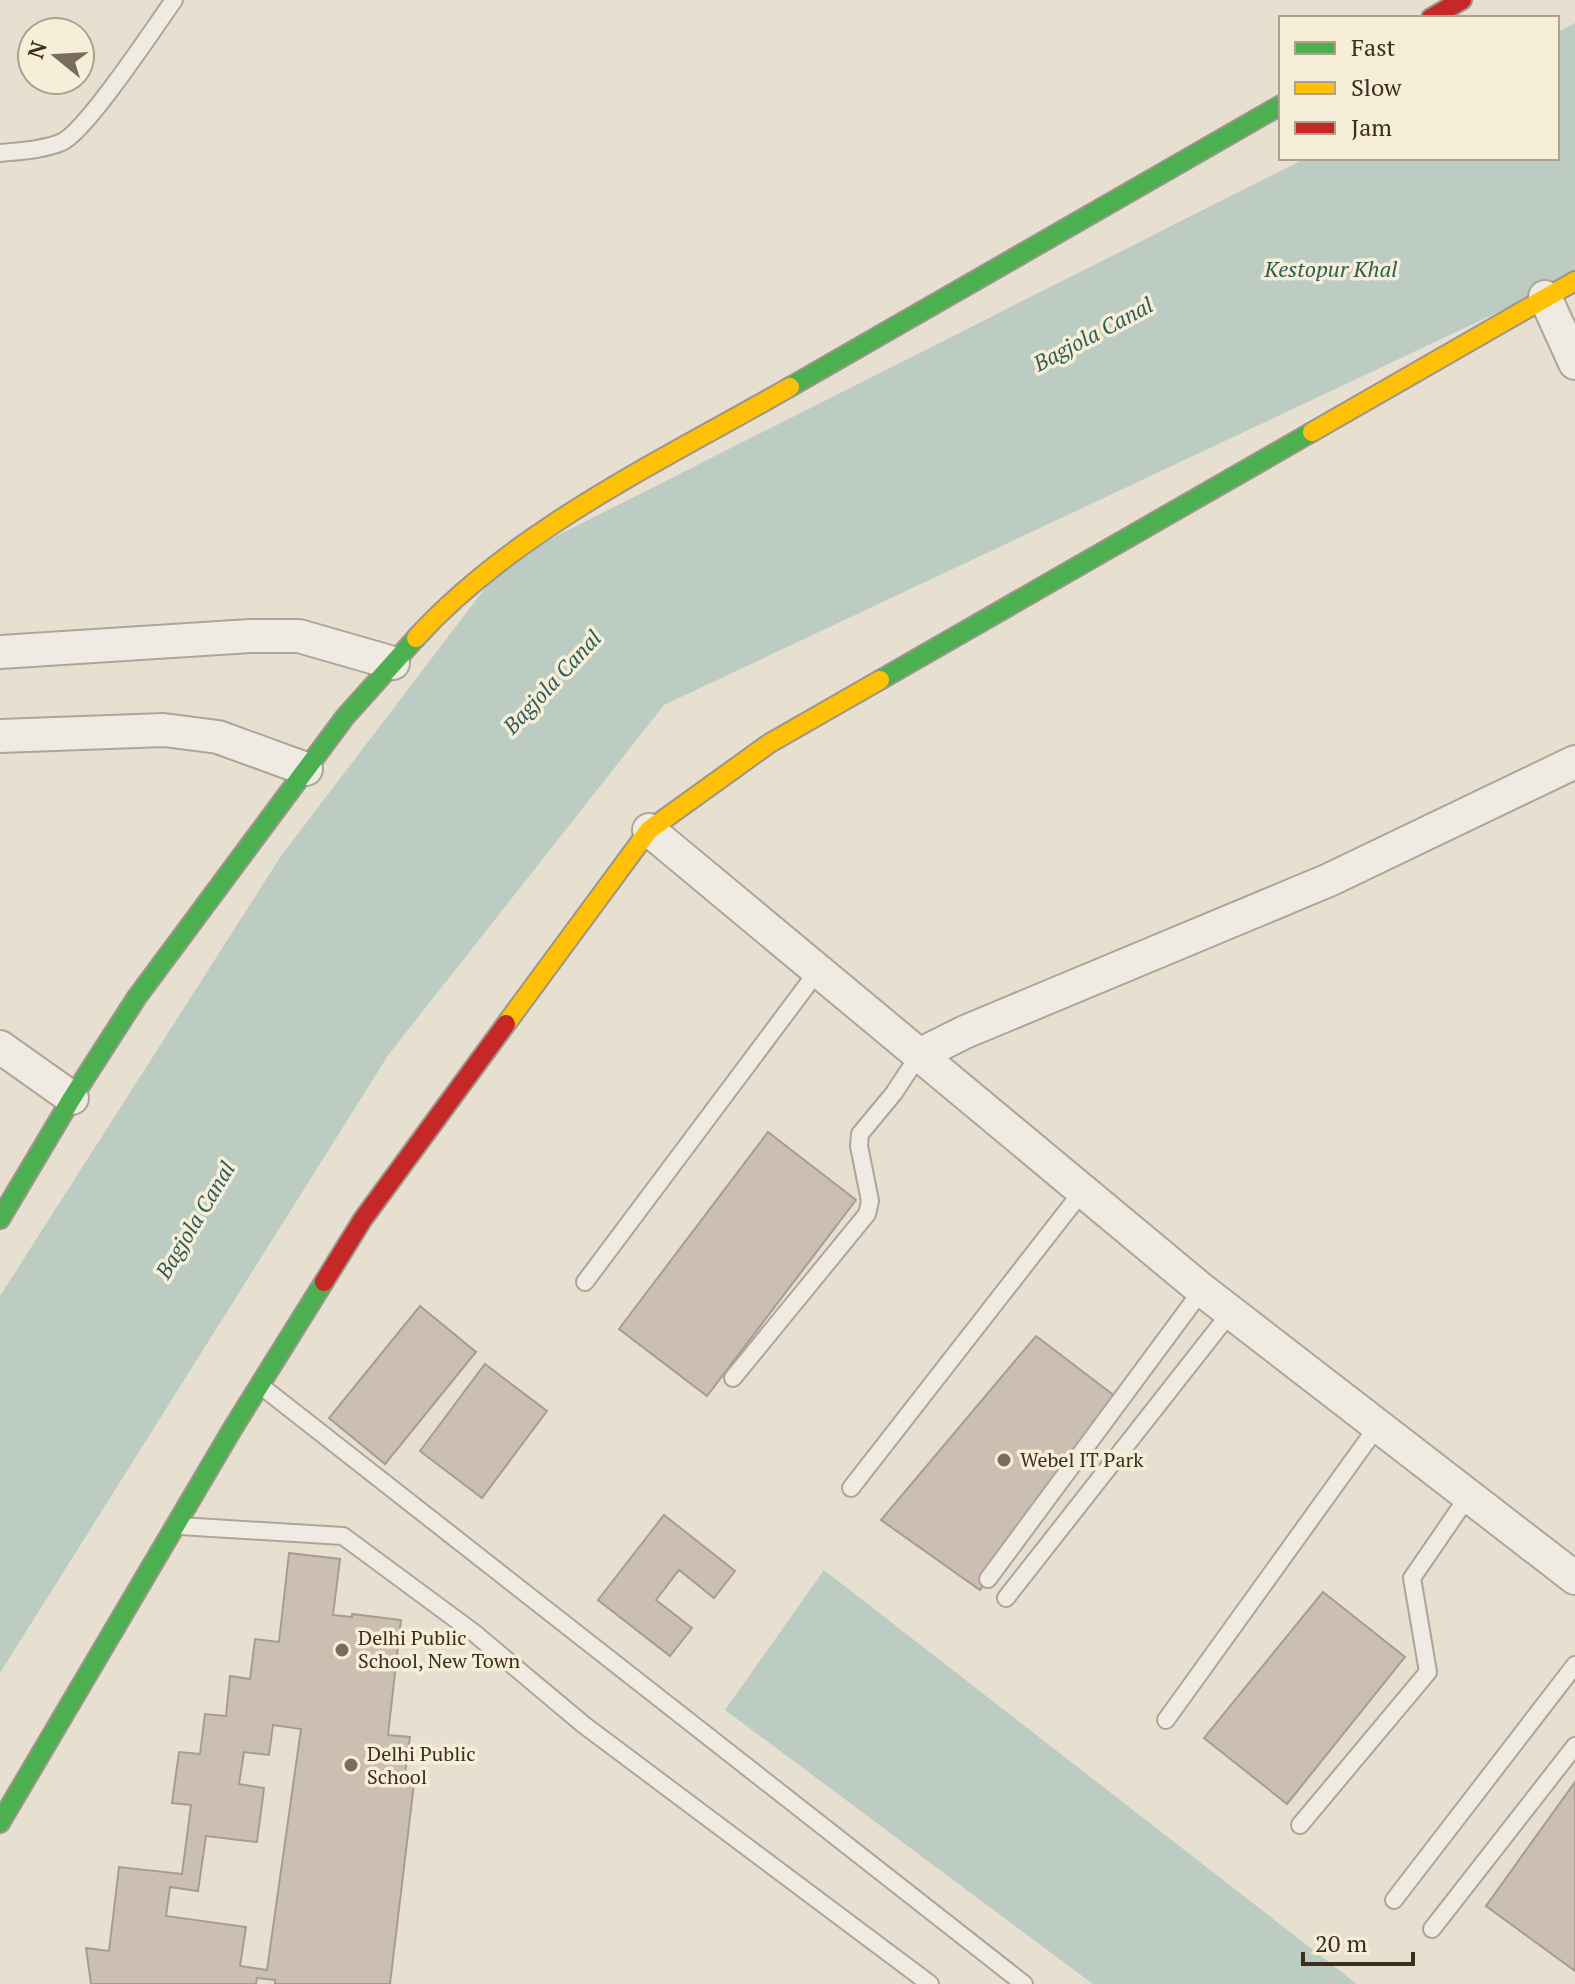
<svg xmlns="http://www.w3.org/2000/svg" width="1575" height="1984" font-family="'PT Serif',serif">
	<style>
		.water { fill: #bcccc2 }
		.building { fill: #cbbfb2; stroke: #a89c90; stroke-width: 2; fill-rule: evenodd }
		.lines { fill: none; stroke-linecap: round; stroke-linejoin: round }
		.lane-casing { stroke: #ada599; stroke-width: 20 }
		.street-casing { stroke: #ada599; stroke-width: 36 }
		.fast-casing { stroke: #9c958a; stroke-width: 22 }
		.slow-casing { stroke: #9c958a; stroke-width: 22 }
		.jam-casing { stroke: #9c958a; stroke-width: 22 }
		.lane { stroke: #efebe3; stroke-width: 16 }
		.street { stroke: #efebe3; stroke-width: 32 }
		.fast { stroke: #4caf50; stroke-width: 18 }
		.slow { stroke: #ffc107; stroke-width: 18 }
		.jam { stroke: #c62828; stroke-width: 18 }
		.poi-dot { fill: #786c5e; stroke: #f7eed8; stroke-width: 3 }
		.labels { text-anchor: middle; stroke-width: 7; stroke-linejoin: round; paint-order: stroke }
		.poi-label { font-size: 20px; fill: #3d2e20; stroke: #f7eed8; text-anchor: start }
		.water-label { font-size: 22px; font-style: italic; fill: #2f5d5a; stroke: #f7eed8 }
	</style>
	<rect width="100%" height="100%" fill="#e7e0d1"/>
	<g class="water">
		<polygon points="1575,23 1575,276 664,705 389,1054 0,1673 0,1296 281,856 505,562 1306,158 1557,158 1557,32"/>
		<polygon points="824,1570 1353,1981 1357,1984 1093,1984 725,1710"/>
	</g>
	<g class="building">
		<polygon points="768,1132 856,1200 707,1396 619,1329"/>
		<polygon points="420,1306 476,1352 385,1464 329,1418"/>
		<polygon points="1036,1336 1120,1400 980,1590 881,1520"/>
		<polygon points="485,1364 547,1411 482,1498 420,1451"/>
		<polygon points="664,1515 735,1571 714,1598 679,1570 656,1600 692,1628 670,1656 598,1600"/>
		<path d="M289,1553L340,1559L333,1615L352,1617V1614L401,1620L388,1735L410,1737L405,1774L415,1775L390,1984H275V1980L257,1978L256,1984H91L86,1948L109,1951L119,1867L182,1874L191,1805L172,1803L179,1752L200,1754L205,1714L226,1716L230,1676L250,1679L255,1639L279,1642ZM273,1725L301,1729L267,1970L240,1966L246,1927L166,1916L170,1887L198,1891L206,1836L257,1842L264,1788L239,1784L244,1752L269,1755Z"/>
		<polygon points="1323,1592 1405,1657 1287,1804 1204,1738"/>
		<polygon points="1575,1782 1575,1971 1486,1906"/>
	</g>
	<g class="lines">
		<g class="lane-casing">
			<g id="lane">
				<path d="M0,153C20,151 43,150 62,142C87,130 154,28 174,0"/>
				<polyline points="585,1282 817,972"/>
				<polyline points="733,1378 867,1214 870,1201 859,1146 860,1134 894,1093 919,1055"/>
				<polyline points="261,1386 1024,1984"/>
				<polyline points="851,1488 1081,1193"/>
				<polyline points="180,1526 343,1536 473,1632 584,1725 930,1984"/>
				<polyline points="988,1579 1202,1290"/>
				<polyline points="1006,1598 1230,1313"/>
				<polyline points="1166,1720 1377,1427"/>
				<polyline points="1300,1825 1428,1672 1412,1578 1469,1495"/>
				<polyline points="1394,1900 1575,1665"/>
				<polyline points="1432,1929 1575,1746"/>
			</g>
		</g>
		<g class="street-casing">
			<g id="street">
				<polyline points="1545,297 1575,363"/>
				<polyline points="0,652 250,636 299,636 393,663"/>
				<polyline points="0,736 164,730 218,737 306,769"/>
				<polyline points="649,830 1202,1290 1575,1578"/>
				<polyline points="0,1047 72,1098"/>
				<polyline points="919,1055 965,1032 1329,880 1575,762"/>
			</g>
		</g>
		<g class="fast-casing">
			<g id="fast">
				<polyline points="790,387 1281,105"/>
				<polyline points="880,680 1312,432"/>
				<polyline points="0,1219 72,1098 137,997 345,717 416,638"/>
				<polyline points="0,1823 233,1428 324,1282"/>
			</g>
		</g>
		<g class="slow-casing">
			<g id="slow">
				<polyline points="1312,432 1575,281"/>
				<path d="M416,638C515,529 663,460 790,387"/>
				<polyline points="506,1024 649,830 770,743 880,680"/>
			</g>
		</g>
		<g class="jam-casing">
			<g id="jam">
				<polyline points="1431,18 1462,0"/>
				<polyline points="324,1282 363,1219 506,1024"/>
			</g>
		</g>
		<use href="#lane" class="lane"/>
		<use href="#street" class="street"/>
		<use href="#fast" class="fast"/>
		<use href="#slow" class="slow"/>
		<use href="#jam" class="jam"/>
	</g>
	<g class="poi-dot">
		<circle cx="1004" cy="1460" r="8"/>
		<circle cx="342" cy="1650" r="8"/>
		<circle cx="351" cy="1765" r="8"/>
	</g>
	<g class="labels">
		<g class="poi-label">
			<text x="1020" y="1467">Webel IT Park</text>
			<text x="358" y="1645">Delhi Public<tspan x="358" dy="23">School, New Town</tspan></text>
			<text x="367" y="1761">Delhi Public<tspan x="367" dy="23">School</tspan></text>
		</g>
		<g class="water-label">
			<text x="1331" y="277">Kestopur Khal</text>
			<text transform="translate(1093 334) rotate(-28)" y="8">Bagjola Canal</text>
			<text transform="translate(552 682) rotate(-47)" y="8">Bagjola Canal</text>
			<text transform="translate(195 1220) rotate(-59)" y="8">Bagjola Canal</text>
		</g>
	</g>
	<rect x="1279" y="16" width="280" height="144" fill="#f7eed8" stroke="#ada18e" stroke-width="2"/>
	<rect x="1295" y="42" width="40" height="12" fill="#4caf50" stroke="#ada18e" stroke-width="2"/>
	<text x="1351" y="56" font-size="24" fill="#3d2e20">Fast</text>
	<rect x="1295" y="82" width="40" height="12" fill="#ffc107" stroke="#ada18e" stroke-width="2"/>
	<text x="1351" y="96" font-size="24" fill="#3d2e20">Slow</text>
	<rect x="1295" y="122" width="40" height="12" fill="#c62828" stroke="#ada18e" stroke-width="2"/>
	<text x="1351" y="136" font-size="24" fill="#3d2e20">Jam</text>
	<g transform="translate(56 56) rotate(288)"><circle r="38" fill="#f7eed8" stroke="#ada18e" stroke-width="2"/>
	<path d="M0-6L14 30L0 20L-14 30Z" fill="#786c5e"/>
	<text y="-12" font-size="22" font-weight="bold" text-anchor="middle" fill="#3d2e20">N</text>
	</g>
	<path d="M1303 1952v12h110v-12" fill="none" stroke="#3d2e20" stroke-width="4"/>
	<text x="1315" y="1952" font-size="24" fill="#3d2e20" stroke="#f7eed8" stroke-width="6" paint-order="stroke">20 m</text>
</svg>
